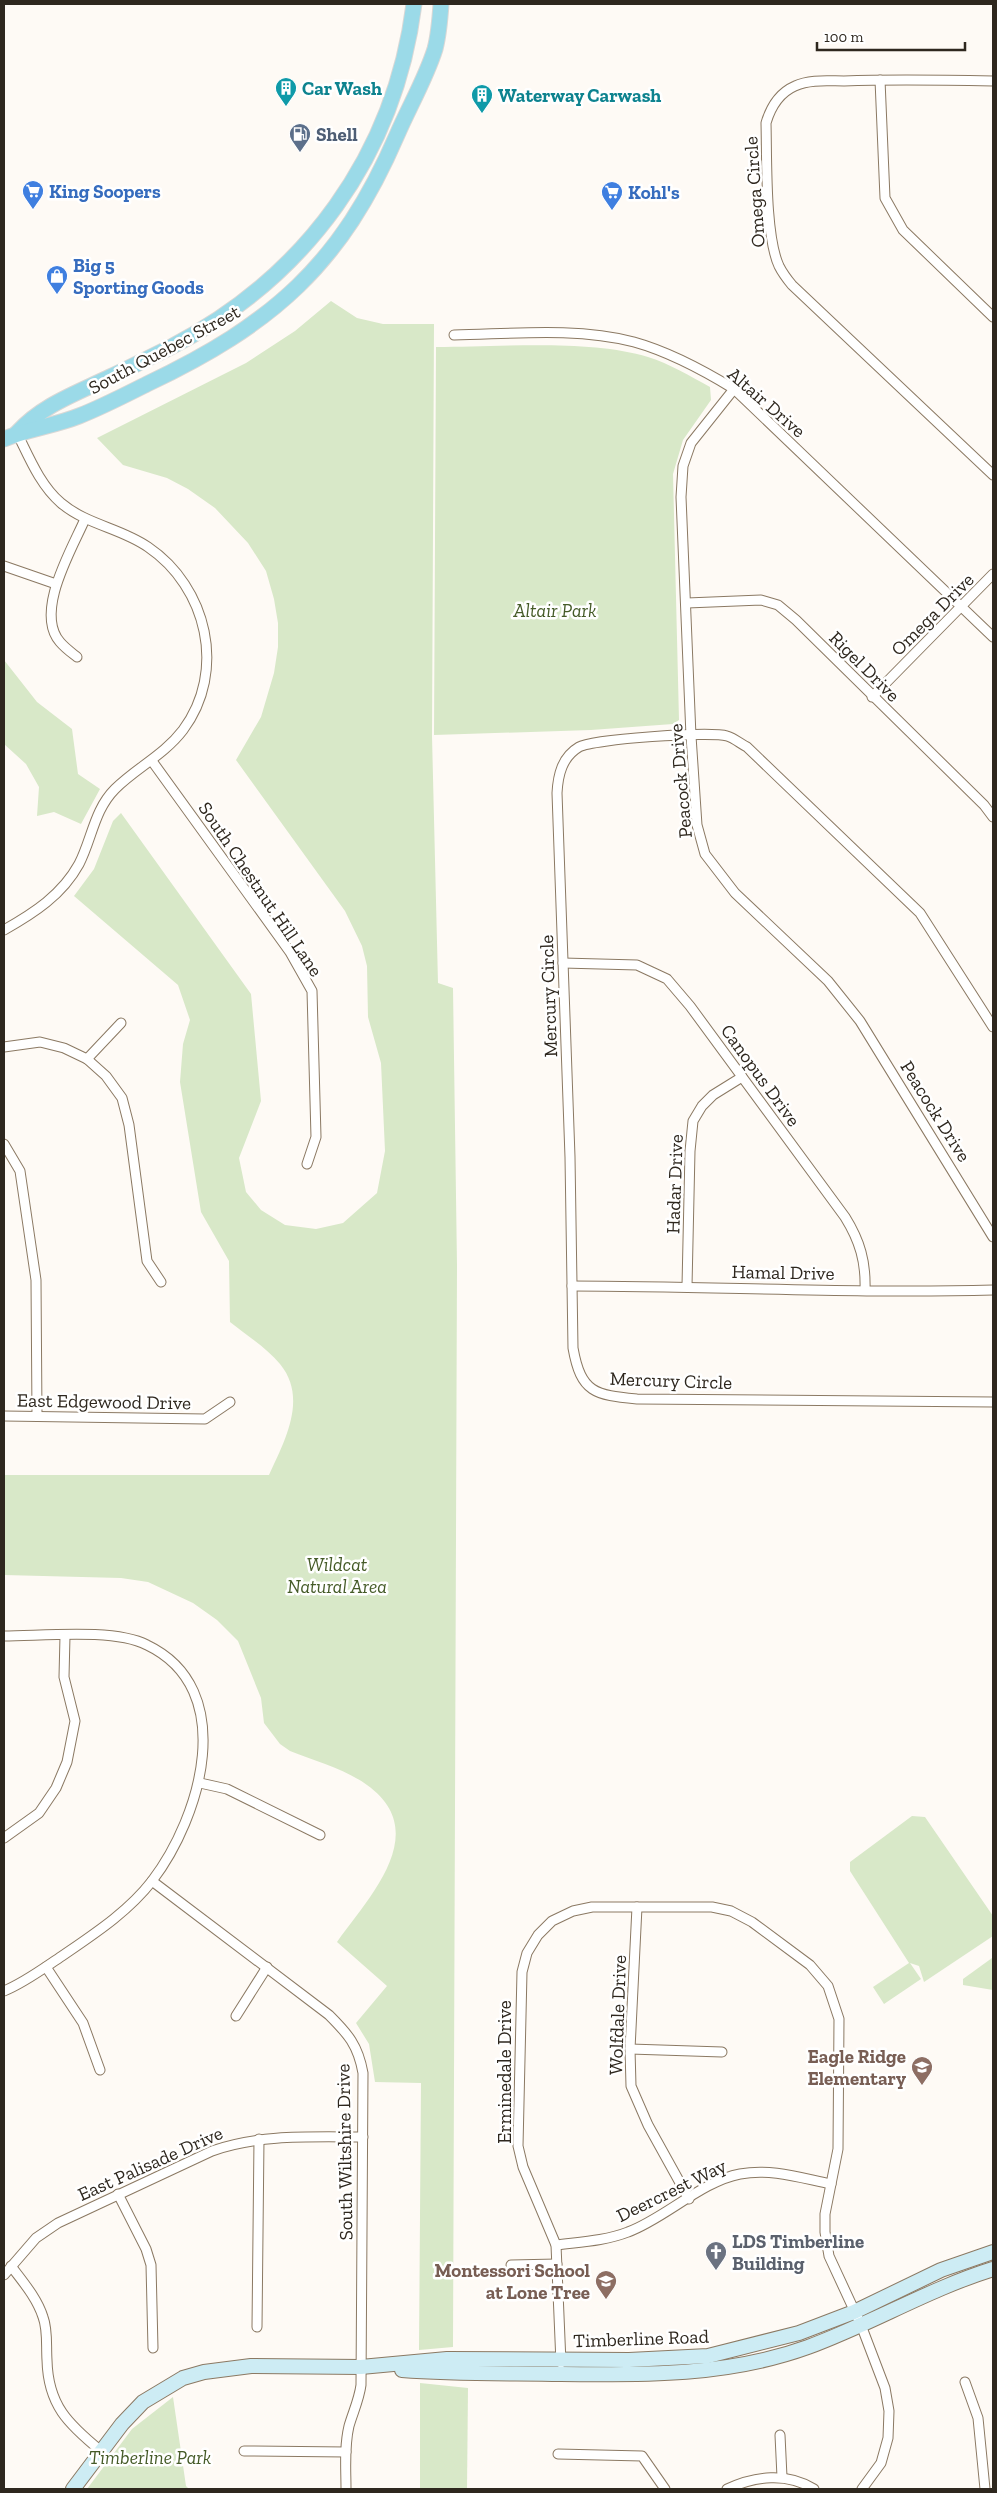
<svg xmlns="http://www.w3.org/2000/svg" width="997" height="2493" font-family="'Zilla Slab',serif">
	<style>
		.green { fill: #d8e8c8 }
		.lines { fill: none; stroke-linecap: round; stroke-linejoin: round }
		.street-casing { stroke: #8b7963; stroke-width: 11 }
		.secondary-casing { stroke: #8b7963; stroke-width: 16 }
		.primary-casing { stroke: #d9d8d6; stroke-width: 17 }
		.street { stroke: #fff; stroke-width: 9 }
		.secondary { stroke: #cdecf4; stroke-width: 14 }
		.primary { stroke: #9bdae8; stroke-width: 15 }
		.labels { text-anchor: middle; stroke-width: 5; stroke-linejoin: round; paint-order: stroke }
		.culture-label { font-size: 19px; font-weight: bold; fill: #0d838f; stroke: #fff; text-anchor: start }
		.service-label { font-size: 19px; font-weight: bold; fill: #4e5e75; stroke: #fff; text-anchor: start }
		.shop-label { font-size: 19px; font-weight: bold; fill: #366cbe; stroke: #fff; text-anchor: start }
		.street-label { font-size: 19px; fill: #2e271e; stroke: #fff }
		.park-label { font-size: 19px; font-style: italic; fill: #455b28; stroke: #fff }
		.education-label { font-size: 19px; font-weight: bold; fill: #785e54; stroke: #fff; text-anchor: end }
		.worship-label { font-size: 19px; font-weight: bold; fill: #5b616d; stroke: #fff; text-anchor: start }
	</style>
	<rect width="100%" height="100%" fill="#fefaf5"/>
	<g class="green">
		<path d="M331,301L357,318L383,324H434L432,736L438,983L453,988L457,1265L453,2347L419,2350L421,2083L375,2082L369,2044L356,2023L387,1986L337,1942C369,1897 433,1832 367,1785C345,1769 315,1761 290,1751L280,1744L264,1723L261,1698L238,1641L217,1620L193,1603L148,1582L121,1578L4,1575V1475H269C285,1440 308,1398 280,1364C267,1348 246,1335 230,1322L229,1261L201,1212L180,1082L183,1044L190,1020L178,985L74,896L94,869L113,821L121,813L251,994L261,1101L239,1158L246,1192L261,1210L285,1225L316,1229L343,1223L377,1193L385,1151L381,1063L368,1017L367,966L362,946L345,911L236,760L261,717L274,673L278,647V623L274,599L266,571L248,543L215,508L188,489L167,478L123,465L97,438L246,363L295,331Z"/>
		<path d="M436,347C498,347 590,339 648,357C670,364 690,376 710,387L711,400L683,440L673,474L679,720L673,724L591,730L434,735Z"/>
		<polygon points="4,660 37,702 72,729 78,774 100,789 81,824 54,812 37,816 39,787 26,764 4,744"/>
		<polygon points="912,1816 925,1817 993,1916 993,1936 924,1982 919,1966 910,1963 921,1979 884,2004 873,1987 909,1963 850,1871 850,1862"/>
		<polygon points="992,1958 993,1990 963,1985 963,1979"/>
		<polygon points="420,2383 468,2388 467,2489 420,2489"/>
		<polygon points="173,2397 186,2486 189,2489 87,2489 132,2429"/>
	</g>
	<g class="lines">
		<g class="street-casing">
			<g id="street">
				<polyline points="880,80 885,198 903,230 993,317"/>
				<path d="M993,81C944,80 894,79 844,81C828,81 810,79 795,86C779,93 771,106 766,123C767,158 765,236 779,266C782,272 787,279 792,285L993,475"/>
				<path d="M454,335C512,334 576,327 634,342C670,352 703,370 734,389L993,637"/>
				<polyline points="734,389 691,443 683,466 681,497 691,736 697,825 705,854 735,893 828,981 860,1021 993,1237"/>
				<polyline points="4,566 56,584"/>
				<polyline points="687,603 761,600 778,605 796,620 984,805 993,817"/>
				<path d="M77,657C72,653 65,648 60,642C34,612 72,549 85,519"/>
				<polyline points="872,697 993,574"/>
				<polyline points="152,761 290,952 312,991 316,1137 307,1164"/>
				<path d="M4,930C34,913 62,895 79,864C92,839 94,810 115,789C136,768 164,755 183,730C227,671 207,587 148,547C121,528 87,525 61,503C40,485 29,457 17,433"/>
				<path d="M563,963L637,965L667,979L690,1006L845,1217C860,1241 866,1262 865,1290"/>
				<path d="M993,1027L920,913L747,747C741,744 734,738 727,736C711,731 592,739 579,747C562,757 558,775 557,793L570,1157L573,1348C581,1393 595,1395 637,1399L993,1402"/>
				<polyline points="4,1047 40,1042 64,1048 87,1059 106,1076 122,1098 129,1125 147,1261 161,1282"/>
				<polyline points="87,1059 121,1023"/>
				<polyline points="4,1144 20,1171 36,1280 37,1416"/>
				<path d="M572,1286C712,1286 853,1294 993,1290"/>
				<polyline points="687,1286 690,1151 693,1121 702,1106 713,1095 742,1077"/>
				<polyline points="4,1416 205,1419 230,1402"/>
				<path d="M4,1636C42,1636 114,1628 147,1645C239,1689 201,1817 152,1881C128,1912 94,1934 62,1956C44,1968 24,1983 4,1991"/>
				<polyline points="200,1783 227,1789 320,1835"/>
				<polyline points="4,1838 39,1813 56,1788 67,1762 75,1721 64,1677 65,1636"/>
				<path d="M152,1881L329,2015C348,2034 358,2045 363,2073L361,2385C359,2400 353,2412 349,2426C344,2447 346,2469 346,2489"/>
				<polyline points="637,1907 630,2049 631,2086 648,2125 689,2199"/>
				<polyline points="46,1967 83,2023 100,2070"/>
				<polyline points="236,2016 267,1967"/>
				<polyline points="630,2049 722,2052"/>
				<polyline points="118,2194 146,2249 151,2265 153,2348"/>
				<path d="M556,2245C579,2242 605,2241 628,2232C664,2219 702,2181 740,2174C771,2168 801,2178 831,2184"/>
				<polyline points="511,2265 557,2264"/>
				<path d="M11,2266C23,2282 37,2298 43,2317C48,2330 46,2346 47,2360C48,2405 68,2424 101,2451"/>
				<path d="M4,2275L36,2238L58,2223L212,2151C260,2134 312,2137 363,2137"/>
				<polyline points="257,2327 259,2139"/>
				<polyline points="561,2363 556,2245 523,2167 518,2146 522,1972 527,1953 538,1935 552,1921 573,1911 592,1907 712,1907 731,1911 752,1922 810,1965 828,1986 839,2019 838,2149 825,2214 825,2232 829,2256 861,2325 885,2388 889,2411 888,2438 881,2463 862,2489"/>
				<polyline points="965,2382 978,2418 985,2489"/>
				<polyline points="780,2435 782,2477"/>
				<polyline points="244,2451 346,2452"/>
				<polyline points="558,2454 642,2456 665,2489"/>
				<path d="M727,2489C755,2476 787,2472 814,2489"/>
			</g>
		</g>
		<g class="secondary-casing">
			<g id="secondary">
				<path d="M402,2370C455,2374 508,2373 561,2374C645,2375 728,2376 808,2347C871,2324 929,2289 993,2269"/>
				<polyline points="73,2489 122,2424 143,2402 183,2378 204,2372 251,2366 361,2367 447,2359 629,2360 708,2356 799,2333 854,2312 941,2270 993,2252"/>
			</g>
		</g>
		<g class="primary-casing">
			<g id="primary">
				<path d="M17,433C42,405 77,393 110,377C131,367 151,357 171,347C306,277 395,155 414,4"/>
				<path d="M4,439C27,429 54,426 79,416C102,407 125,395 147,384C273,324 341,265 397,135C409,107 426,78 435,49C439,34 440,19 441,4"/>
			</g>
		</g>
		<use href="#street" class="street"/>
		<use href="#secondary" class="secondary"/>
		<use href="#primary" class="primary"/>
	</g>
	<defs>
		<g id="building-pin" transform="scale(1.125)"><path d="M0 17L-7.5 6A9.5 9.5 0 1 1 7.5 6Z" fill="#0f9aa8" stroke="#fff"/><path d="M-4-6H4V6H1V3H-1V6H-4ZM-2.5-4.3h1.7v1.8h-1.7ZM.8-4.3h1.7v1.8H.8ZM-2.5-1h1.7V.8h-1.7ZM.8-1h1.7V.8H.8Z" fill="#fff"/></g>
		<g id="fuel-pin" transform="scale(1.125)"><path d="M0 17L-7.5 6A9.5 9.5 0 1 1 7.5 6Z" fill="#5c6f8a" stroke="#fff"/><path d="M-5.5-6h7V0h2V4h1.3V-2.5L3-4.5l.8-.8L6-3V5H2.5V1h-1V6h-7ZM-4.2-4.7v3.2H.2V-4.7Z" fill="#fff"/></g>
		<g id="supermarket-pin" transform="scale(1.125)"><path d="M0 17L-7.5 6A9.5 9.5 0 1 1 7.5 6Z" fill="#3f7fe0" stroke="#fff"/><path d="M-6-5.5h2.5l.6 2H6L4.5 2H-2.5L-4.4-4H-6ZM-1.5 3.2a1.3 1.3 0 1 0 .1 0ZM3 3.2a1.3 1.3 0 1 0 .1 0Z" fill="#fff"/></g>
		<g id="shop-pin" transform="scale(1.125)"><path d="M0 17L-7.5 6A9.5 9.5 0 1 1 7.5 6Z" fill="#3f7fe0" stroke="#fff"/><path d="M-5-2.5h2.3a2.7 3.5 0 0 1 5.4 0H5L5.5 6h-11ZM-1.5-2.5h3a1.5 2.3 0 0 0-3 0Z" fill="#fff"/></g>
		<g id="school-pin" transform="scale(1.125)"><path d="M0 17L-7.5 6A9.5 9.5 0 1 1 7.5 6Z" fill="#8d6e63" stroke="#fff"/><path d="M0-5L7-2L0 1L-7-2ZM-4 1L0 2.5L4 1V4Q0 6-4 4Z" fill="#fff"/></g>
		<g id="church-pin" transform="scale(1.125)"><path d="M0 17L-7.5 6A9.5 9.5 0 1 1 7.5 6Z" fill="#6b7280" stroke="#fff"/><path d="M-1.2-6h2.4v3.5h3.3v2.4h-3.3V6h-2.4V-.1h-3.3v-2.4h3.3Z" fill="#fff"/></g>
	</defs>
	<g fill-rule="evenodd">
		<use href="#building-pin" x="286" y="88"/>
		<use href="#building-pin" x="482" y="95"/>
		<use href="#fuel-pin" x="300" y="134"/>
		<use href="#supermarket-pin" x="33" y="191"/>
		<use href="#supermarket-pin" x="612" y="192"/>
		<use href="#shop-pin" x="57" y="276"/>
		<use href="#school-pin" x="922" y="2067"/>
		<use href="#church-pin" x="716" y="2252"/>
		<use href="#school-pin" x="606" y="2281"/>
	</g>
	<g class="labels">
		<g class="culture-label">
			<text x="302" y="95">Car Wash</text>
			<text x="498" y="102">Waterway Carwash</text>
		</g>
		<g class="service-label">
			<text x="316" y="141">Shell</text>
		</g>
		<g class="shop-label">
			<text x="49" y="198">King Soopers</text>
			<text x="628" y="199">Kohl's</text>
			<text x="73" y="272">Big 5<tspan x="73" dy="22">Sporting Goods</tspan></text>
		</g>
		<g class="street-label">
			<text transform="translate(754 192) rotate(-94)" y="7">Omega Circle</text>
			<text transform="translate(164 349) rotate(-28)" y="7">South Quebec Street</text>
			<text transform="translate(767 402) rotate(41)" y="7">Altair Drive</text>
			<text transform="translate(932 614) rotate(-45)" y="7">Omega Drive</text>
			<text transform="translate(865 666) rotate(45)" y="7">Rigel Drive</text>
			<text transform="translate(680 781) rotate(-95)" y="7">Peacock Drive</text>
			<text transform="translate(261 889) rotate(56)" y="7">South Chestnut Hill Lane</text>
			<text transform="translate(548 996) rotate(-92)" y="7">Mercury Circle</text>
			<text transform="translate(761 1075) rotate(54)" y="7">Canopus Drive</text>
			<text transform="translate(936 1111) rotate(58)" y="7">Peacock Drive</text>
			<text transform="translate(674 1184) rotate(-88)" y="7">Hadar Drive</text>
			<text transform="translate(783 1272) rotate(1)" y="7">Hamal Drive</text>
			<text transform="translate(671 1380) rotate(2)" y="7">Mercury Circle</text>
			<text transform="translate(104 1401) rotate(1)" y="7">East Edgewood Drive</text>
			<text transform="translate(617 2015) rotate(-88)" y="7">Wolfdale Drive</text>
			<text transform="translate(504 2072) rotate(-90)" y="7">Erminedale Drive</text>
			<text transform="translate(344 2152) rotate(-91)" y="7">South Wiltshire Drive</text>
			<text transform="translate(150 2163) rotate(-24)" y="7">East Palisade Drive</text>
			<text transform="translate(671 2190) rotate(-26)" y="7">Deercrest Way</text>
			<text transform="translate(641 2338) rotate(-2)" y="7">Timberline Road</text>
		</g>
		<g class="park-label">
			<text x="555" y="617">Altair Park</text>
			<text x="337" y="1571">Wildcat<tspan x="337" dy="22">Natural Area</tspan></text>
			<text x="150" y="2464">Timberline Park</text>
		</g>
		<g class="education-label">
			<text x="906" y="2063">Eagle Ridge<tspan x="906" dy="22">Elementary</tspan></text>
			<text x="590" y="2277">Montessori School<tspan x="590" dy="22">at Lone Tree</tspan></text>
		</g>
		<g class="worship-label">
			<text x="732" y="2248">LDS Timberline<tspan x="732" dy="22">Building</tspan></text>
		</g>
	</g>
	<rect width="997" height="2493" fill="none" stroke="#2e271e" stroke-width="10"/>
	<path d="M817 42v8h148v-8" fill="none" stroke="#2e271e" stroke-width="2.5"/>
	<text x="824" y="42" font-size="15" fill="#2e271e" stroke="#ffffff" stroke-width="4" paint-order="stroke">100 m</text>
</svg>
